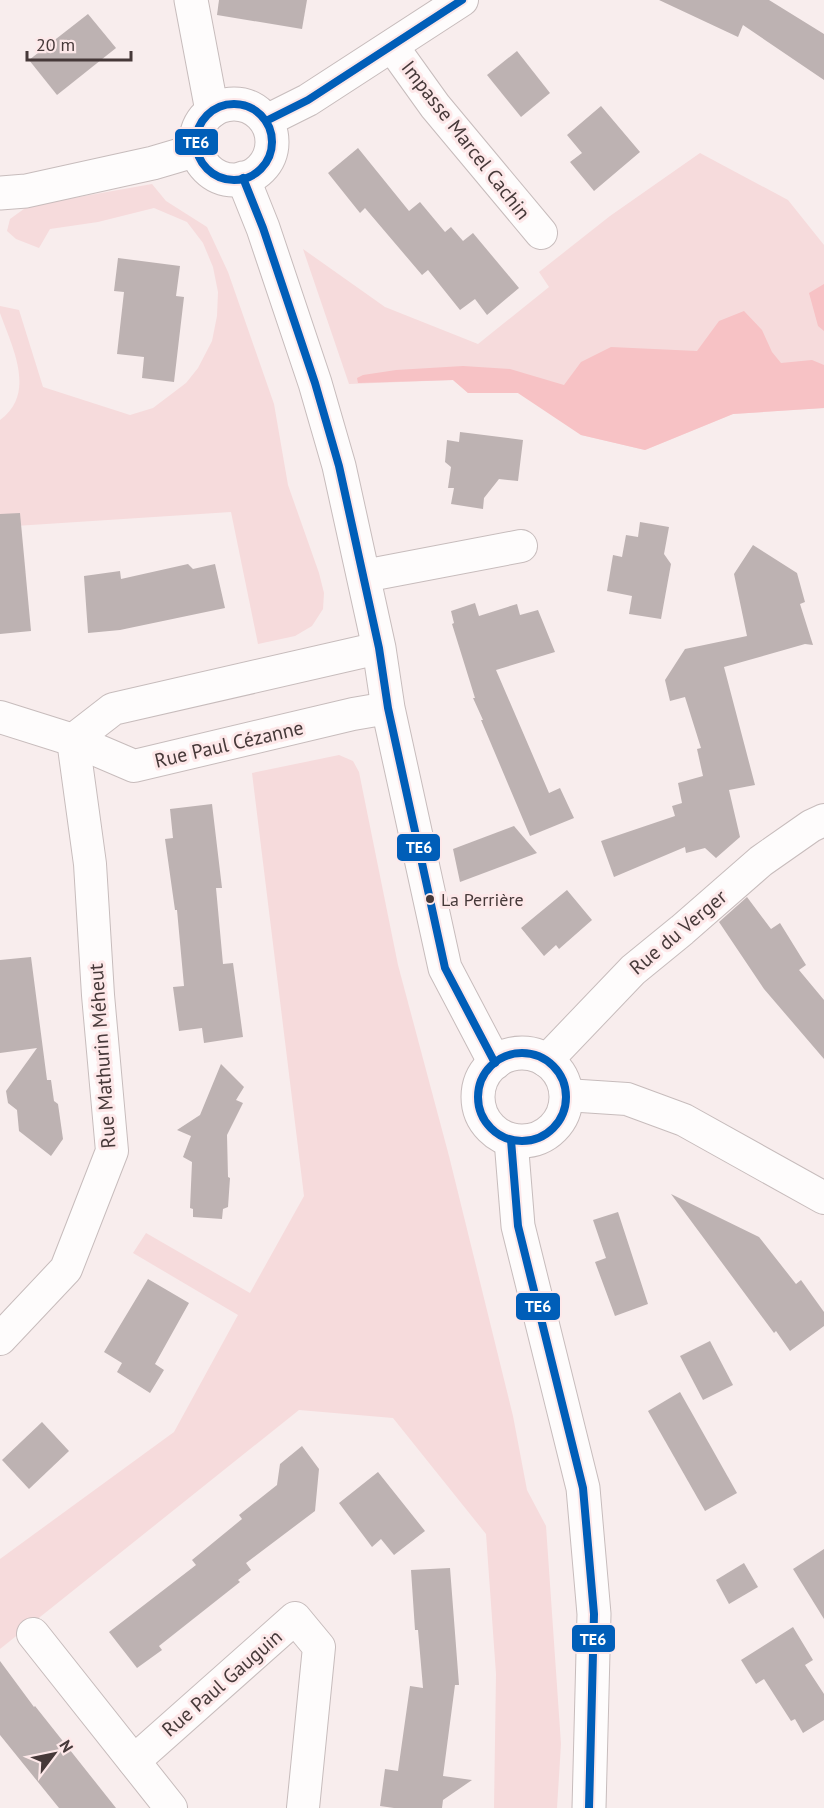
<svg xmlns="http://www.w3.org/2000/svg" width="824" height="1808" font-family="'PT Sans',sans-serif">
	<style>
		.green { fill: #f6dbdc }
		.forest { fill: #f7c2c5 }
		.building { fill: #bdb2b2 }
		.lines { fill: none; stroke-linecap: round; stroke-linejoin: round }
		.street-casing { stroke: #c7bcbc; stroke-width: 34 }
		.secondary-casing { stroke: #c7bcbc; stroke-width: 35 }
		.street { stroke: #fefcfc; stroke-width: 32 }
		.secondary { stroke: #fefcfc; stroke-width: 33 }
		.bus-1-casing { stroke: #fde8e9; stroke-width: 12 }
		.bus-1 { stroke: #005eb8; stroke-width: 8 }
		.bus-dot { fill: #463939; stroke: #fde8e9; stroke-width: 2 }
		.labels { text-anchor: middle; stroke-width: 6; stroke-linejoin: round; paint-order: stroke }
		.bus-label { font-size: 18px; fill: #463939; stroke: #fde8e9; text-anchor: start }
		.street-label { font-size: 20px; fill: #463939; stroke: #fde8e9 }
		.line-badge { stroke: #fde8e9; stroke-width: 2 }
		.badge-label { font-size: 16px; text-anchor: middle; font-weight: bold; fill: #fff }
	</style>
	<rect width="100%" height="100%" fill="#f8eded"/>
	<g class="green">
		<polygon points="700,153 788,200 824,245 824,408 733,414 645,450 581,435 518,393 468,393 453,380 349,384 303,249 385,307 478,344 549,287 539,272 610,216"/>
		<path d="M152,184L166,201L207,227L228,272L274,404L288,485L319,573L324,593L323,609L312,626L295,636L258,644L231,512L0,527V420C37,393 12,347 0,313V306L19,310L43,387L130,415L153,408L186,383L198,368L212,341L217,316L218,292L213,267L203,243L187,222L154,208L98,222L50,229L39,248L16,239L7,231L10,219L28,206Z"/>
		<polygon points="339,755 353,761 359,772 398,965 449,1156 513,1416 527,1490 546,1526 561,1744 557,1808 494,1808 496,1674 486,1534 393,1418 299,1410 0,1649 0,1559 174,1432 238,1315 133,1253 146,1233 250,1293 304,1196 252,773"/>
	</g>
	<g class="forest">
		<polygon points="824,284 824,331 818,326 809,293"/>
		<polygon points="744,311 762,330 772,352 781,363 812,360 824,365 824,408 733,414 645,450 581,435 518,393 468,393 453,380 358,383 357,378 363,375 396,370 463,366 510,369 564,385 581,362 611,347 697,351 719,321"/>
	</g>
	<g class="building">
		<polygon points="219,0 307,0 302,29 217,15"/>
		<polygon points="659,0 769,0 824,34 824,80 743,25 738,37"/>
		<polygon points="88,14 116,48 57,95 29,60"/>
		<polygon points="517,51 550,93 521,117 487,75"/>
		<polygon points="601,106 640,152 594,191 570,162 582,153 567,135"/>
		<polygon points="358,148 409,211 420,202 445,232 451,227 463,241 473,233 519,288 487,315 475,299 460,310 428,270 422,275 365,208 360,213 328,173"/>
		<polygon points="118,258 180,266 176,296 184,297 174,382 142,378 144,357 117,354 124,292 114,291"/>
		<polygon points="460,432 523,440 518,481 499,479 484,498 483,509 451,504 454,488 448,488 451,467 445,462 447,440 459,442"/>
		<polygon points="20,513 31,631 0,634 0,514"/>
		<polygon points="640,522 669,527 664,554 671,564 661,619 629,614 632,596 607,591 613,555 622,557 626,535 638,537"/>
		<polygon points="753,545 797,573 805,602 800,604 813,645 805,644 724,667 755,785 729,790 740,837 716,858 705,848 686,853 685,847 614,877 601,841 675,816 672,806 682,803 678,783 703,776 697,749 701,748 685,697 670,701 665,680 685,649 747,636 734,574"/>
		<polygon points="188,564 193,569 215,564 225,608 120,630 88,633 84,576 120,571 121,579"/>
		<polygon points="475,603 479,616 517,604 520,615 538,610 555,652 496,670 549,793 560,788 574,818 530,836 481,720 483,720 473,698 475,698 452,624 454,623 451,611"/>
		<polygon points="212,804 222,888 216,888 223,964 233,963 243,1037 204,1043 202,1028 179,1031 173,987 184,986 177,910 175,910 165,839 173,838 170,809"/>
		<polygon points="514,826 537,853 460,882 453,849"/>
		<polygon points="567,890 592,920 559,949 556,945 544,956 521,928"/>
		<polygon points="747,897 771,929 780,923 806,965 799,970 824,1000 824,1059 764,989 719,922"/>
		<polygon points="31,957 47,1080 51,1080 54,1101 58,1104 63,1139 51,1156 19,1131 17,1110 8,1103 6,1091 37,1048 0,1053 0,960"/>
		<polygon points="221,1064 244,1087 236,1100 243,1103 227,1135 228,1177 230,1178 228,1207 223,1209 222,1219 193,1217 193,1209 190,1208 192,1162 183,1157 191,1136 177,1130 200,1115"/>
		<polygon points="671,1194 759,1237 796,1284 801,1280 824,1312 824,1326 790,1351 776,1331 774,1333"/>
		<polygon points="618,1212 648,1304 615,1316 595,1262 606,1258 593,1220"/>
		<polygon points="148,1279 189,1303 155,1364 164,1370 150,1393 117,1372 122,1363 104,1352"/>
		<polygon points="710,1341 733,1385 703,1400 680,1356"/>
		<polygon points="680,1392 737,1493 705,1511 648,1411"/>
		<polygon points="42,1422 69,1451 29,1489 2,1460"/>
		<polygon points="302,1446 319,1469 315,1511 246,1563 251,1570 238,1580 240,1582 159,1646 162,1650 137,1668 109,1632 196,1565 192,1560 242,1519 239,1515 277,1485 280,1464"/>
		<polygon points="378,1472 425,1531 394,1555 381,1539 372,1547 339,1503"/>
		<polygon points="824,1549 824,1619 793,1569"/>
		<polygon points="744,1563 758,1587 729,1604 716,1580"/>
		<polygon points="450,1568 459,1685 455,1685 443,1776 472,1780 443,1800 442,1808 394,1808 380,1806 385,1769 398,1771 410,1686 423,1688 418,1630 415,1630 411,1570"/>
		<polygon points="793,1627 813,1660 805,1665 824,1694 824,1720 803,1733 795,1719 791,1721 764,1679 756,1684 741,1660"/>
		<polygon points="0,1661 34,1707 35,1706 116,1808 59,1808 0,1735"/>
	</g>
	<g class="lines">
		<g class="street-casing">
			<g id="street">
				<polyline points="392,46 435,106 541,233"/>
				<polyline points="266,121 308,100 462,0"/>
				<polyline points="364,576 521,546"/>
				<polyline points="379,648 113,709 73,740 134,766 353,714 388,708"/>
				<polyline points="0,717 73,740 90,864 98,995 112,1151 66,1269 0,1339"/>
				<polyline points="546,1061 633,970 682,930 761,861 811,826 824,820"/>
				<polyline points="566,1095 627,1099 684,1120 824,1198"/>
				<polyline points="33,1634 171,1808"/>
				<polyline points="134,1761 295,1618 319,1647 303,1808"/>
			</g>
		</g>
		<g class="secondary-casing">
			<g id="secondary">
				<polyline points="191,0 212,111"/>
				<circle cx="234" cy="142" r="38"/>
				<polyline points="243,178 263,228 315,383 339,466 379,648 388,708 445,968 495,1063"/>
				<polyline points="0,193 26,191 153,163 197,150"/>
				<circle cx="522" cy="1097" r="44"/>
				<polyline points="511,1140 518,1226 583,1488 594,1614 589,1808"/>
			</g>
		</g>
		<use href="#street" class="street"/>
		<use href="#secondary" class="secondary"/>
		<g class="bus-1-casing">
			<g id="bus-1">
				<circle cx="234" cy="142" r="38"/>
				<polyline points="266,121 308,100 462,0"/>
				<polyline points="243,178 263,228 315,383 339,466 379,648 388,708 445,968 495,1063"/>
				<circle cx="522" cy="1097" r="44"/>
				<polyline points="511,1140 518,1226 583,1488 594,1614 589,1808"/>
			</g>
		</g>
		<use href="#bus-1" class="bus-1"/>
	</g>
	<circle class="bus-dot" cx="430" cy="899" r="5"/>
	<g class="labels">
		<g class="bus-label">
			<text x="441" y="906">La Perrière</text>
		</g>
		<g class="street-label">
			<text transform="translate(466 140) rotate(52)" y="7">Impasse Marcel Cachin</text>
			<text transform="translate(229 744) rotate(-13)" y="7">Rue Paul Cézanne</text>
			<text transform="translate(678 932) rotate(-40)" y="7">Rue du Verger</text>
			<text transform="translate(102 1056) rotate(-94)" y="7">Rue Mathurin Méheut</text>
			<text transform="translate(222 1683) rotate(-41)" y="7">Rue Paul Gauguin</text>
		</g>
	</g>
	<g class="line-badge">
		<rect x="174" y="128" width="45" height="28" rx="6" fill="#005eb8"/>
		<rect x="396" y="833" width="45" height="29" rx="6" fill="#005eb8"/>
		<rect x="515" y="1292" width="46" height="29" rx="6" fill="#005eb8"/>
		<rect x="571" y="1624" width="45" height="29" rx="6" fill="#005eb8"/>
	</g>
	<g class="badge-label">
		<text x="196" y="148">TE6</text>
		<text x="419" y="853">TE6</text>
		<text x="538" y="1312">TE6</text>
		<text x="593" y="1645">TE6</text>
	</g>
	<g transform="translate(54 1754) rotate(58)" stroke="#fde8e9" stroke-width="4.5" paint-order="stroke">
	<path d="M0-4.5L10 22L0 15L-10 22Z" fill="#463939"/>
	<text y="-9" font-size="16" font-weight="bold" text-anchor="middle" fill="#463939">N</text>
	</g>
	<path d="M27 51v9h104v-9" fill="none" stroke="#463939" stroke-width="3"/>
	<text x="36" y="51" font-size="18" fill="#463939" stroke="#fde8e9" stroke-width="4.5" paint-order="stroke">20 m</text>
</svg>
